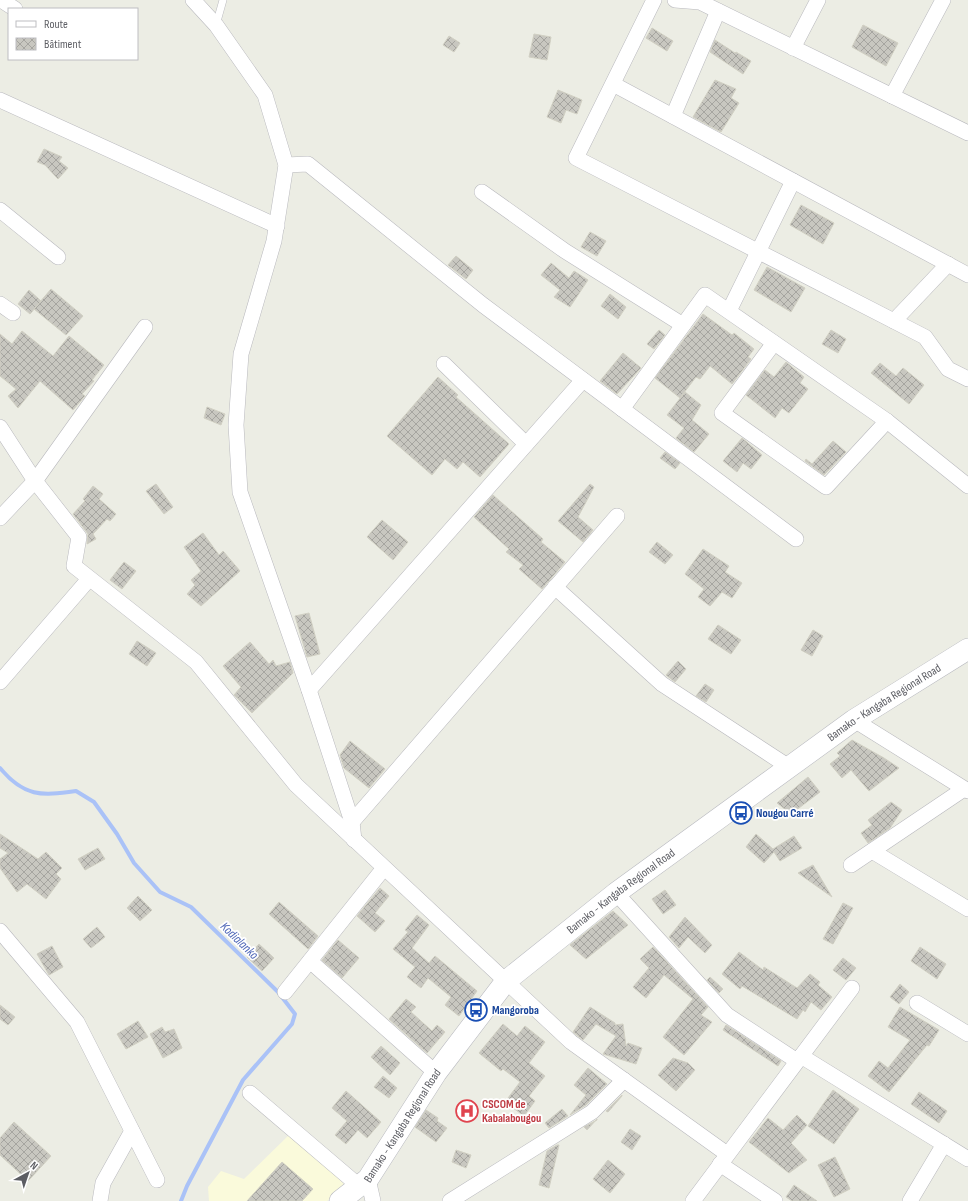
<svg xmlns="http://www.w3.org/2000/svg" width="968" height="1201" font-family="'Sofia Sans Condensed',sans-serif">
	<style>
		.commercial { fill: #fafadb }
		.lines { fill: none; stroke-linecap: round; stroke-linejoin: round }
		.stream { stroke: #aac2f7; stroke-width: 4 }
		.building { fill: url(#building-cross-hatch); stroke: #d1d0c3 }
		.lane-casing { stroke: #b9b9be; stroke-width: 8 }
		.street-casing { stroke: #b9b9be; stroke-width: 16 }
		.secondary-casing { stroke: #b9bac0; stroke-width: 22 }
		.lane { stroke: #fff; stroke-width: 7 }
		.street { stroke: #fff; stroke-width: 15 }
		.secondary { stroke: #fff; stroke-width: 21 }
		.labels { text-anchor: middle; stroke-width: 3.5; stroke-linejoin: round; paint-order: stroke }
		.street-label { font-size: 12px; fill: #5c5d63; stroke: #fff }
		.transit-label { font-size: 12px; font-weight: bold; fill: #164399; stroke: #fff; text-anchor: start }
		.health-label { font-size: 12px; font-weight: bold; fill: #be3a42; stroke: #fff; text-anchor: start }
		.water-label { font-size: 13px; font-style: italic; fill: #4f67b7; stroke: #fff }
	</style>
	<defs>
		<pattern id="building-cross-hatch" width="8" height="8" patternUnits="userSpaceOnUse"><rect width="8" height="8" fill="#c8c7c0"/><path d="M0 0l8 8M0 8l8-8" fill="none" stroke="#a6a5a0"/></pattern>
	</defs>
	<rect width="100%" height="100%" fill="#ecede4"/>
	<polygon class="commercial" points="291,1133 346,1186 327,1201 209,1201 208,1187 221,1171 244,1179"/>
	<g class="lines">
		<path class="stream" d="M0,768C24,797 41,796 76,791L94,802L117,834L134,863L160,892L191,907L278,992L295,1014L292,1024L243,1080L187,1186L181,1201"/>
	</g>
	<g class="building">
		<polygon points="863,25 898,43 886,66 852,47"/>
		<polygon points="652,28 673,41 667,51 646,38"/>
		<polygon points="534,34 551,37 547,60 529,57"/>
		<polygon points="449,36 460,43 454,52 443,45"/>
		<polygon points="715,40 735,53 736,52 751,61 743,74 710,52"/>
		<polygon points="715,80 736,89 731,98 739,103 721,132 693,117"/>
		<polygon points="558,90 582,100 577,114 566,110 561,123 547,117"/>
		<polygon points="44,149 62,157 59,161 68,168 58,179 45,165 37,162"/>
		<polygon points="801,205 834,223 823,244 790,225"/>
		<polygon points="590,232 606,241 597,256 581,247"/>
		<polygon points="456,256 473,270 466,279 448,265"/>
		<polygon points="551,263 569,278 574,271 588,280 570,307 554,297 560,290 541,275"/>
		<polygon points="767,267 805,288 791,312 754,290"/>
		<polygon points="51,289 83,316 66,335 34,309"/>
		<polygon points="29,290 41,301 30,314 18,304"/>
		<polygon points="610,294 626,307 618,319 601,306"/>
		<polygon points="703,314 732,335 734,333 754,349 748,357 751,359 732,384 710,366 700,379 696,377 680,398 655,378"/>
		<polygon points="659,330 665,335 654,349 647,344"/>
		<polygon points="831,330 846,339 838,353 822,344"/>
		<polygon points="22,331 53,356 69,336 104,365 92,380 94,381 82,394 85,396 73,410 40,381 18,408 8,396 16,389 0,376 0,334 12,344"/>
		<polygon points="623,353 641,368 617,394 600,381"/>
		<polygon points="786,362 804,377 800,383 808,389 789,413 782,408 775,418 746,395 765,370 774,377"/>
		<polygon points="880,363 896,376 903,368 924,385 909,404 871,373"/>
		<polygon points="438,377 458,395 456,397 509,444 480,477 463,462 457,469 445,459 432,475 387,436"/>
		<polygon points="685,392 701,405 692,420 709,434 694,452 676,438 684,428 667,415"/>
		<polygon points="207,407 225,414 221,425 204,418"/>
		<polygon points="742,438 762,455 751,469 743,463 737,472 723,461"/>
		<polygon points="833,441 846,452 824,475 805,461 806,459 812,464"/>
		<polygon points="665,452 680,463 675,469 660,458"/>
		<polygon points="156,484 173,507 164,514 146,491"/>
		<polygon points="590,484 594,487 578,517 593,530 583,542 558,521"/>
		<polygon points="93,486 103,494 99,499 116,514 110,521 107,519 93,534 96,539 87,544 88,534 73,514 85,501 83,499"/>
		<polygon points="493,495 543,539 541,542 565,562 542,589 519,569 523,565 506,552 509,549 474,517"/>
		<polygon points="382,520 408,542 393,560 367,537"/>
		<polygon points="203,533 219,555 223,551 240,571 201,606 187,594 195,585 191,580 201,571 184,547"/>
		<polygon points="657,542 673,555 665,564 649,552"/>
		<polygon points="703,549 729,566 725,572 742,583 732,598 722,592 710,606 698,597 704,589 685,574"/>
		<polygon points="124,562 136,571 122,589 110,580"/>
		<polygon points="309,613 320,654 307,657 295,616"/>
		<polygon points="718,625 741,640 731,654 708,639"/>
		<polygon points="813,630 823,636 812,656 801,650"/>
		<polygon points="137,641 156,653 147,666 129,654"/>
		<polygon points="250,642 269,664 273,660 276,666 290,662 293,673 252,713 234,695 241,687 223,666"/>
		<polygon points="678,661 686,669 675,682 666,675"/>
		<polygon points="705,684 714,690 706,702 696,696"/>
		<polygon points="852,740 884,758 899,768 869,791 851,770 842,778 830,764 840,756 837,753"/>
		<polygon points="350,741 385,769 369,788 344,768 340,755"/>
		<polygon points="808,777 820,792 791,814 777,803"/>
		<polygon points="891,802 902,810 890,828 868,843 861,833 872,825 868,820"/>
		<polygon points="0,834 38,859 46,852 62,868 56,874 61,879 46,899 27,884 17,892 0,868 0,859 8,853 0,848"/>
		<polygon points="756,834 773,849 794,836 802,848 780,861 774,852 764,863 746,847"/>
		<polygon points="98,848 105,859 85,870 78,859"/>
		<polygon points="813,865 832,897 798,873"/>
		<polygon points="380,888 389,896 375,913 385,921 375,932 357,916"/>
		<polygon points="665,890 676,905 663,914 652,899"/>
		<polygon points="138,896 152,910 140,921 127,908"/>
		<polygon points="279,902 318,936 308,949 269,914"/>
		<polygon points="843,903 853,908 833,944 823,939"/>
		<polygon points="613,911 628,925 586,959 570,945"/>
		<polygon points="417,915 429,925 412,948 429,963 435,956 477,991 459,1016 445,1005 451,997 428,978 421,988 407,977 415,967 393,949 408,932 405,930"/>
		<polygon points="685,917 712,945 705,953 688,937 679,948 669,937"/>
		<polygon points="97,927 105,937 91,948 83,939"/>
		<polygon points="338,940 359,958 342,978 322,960"/>
		<polygon points="259,944 274,958 262,971 247,957"/>
		<polygon points="52,946 63,967 49,975 37,954"/>
		<polygon points="653,947 708,1007 701,1015 712,1022 684,1055 663,1037 693,999 664,975 646,998 633,987 649,968 640,959"/>
		<polygon points="920,947 946,964 937,979 911,961"/>
		<polygon points="739,952 763,970 764,967 797,988 810,974 820,982 818,985 832,997 821,1010 811,1002 805,1012 803,1010 797,1019 742,986 740,989 722,974"/>
		<polygon points="843,958 856,968 846,980 833,970"/>
		<polygon points="710,977 723,989 719,993 707,980"/>
		<polygon points="900,984 909,992 899,1004 890,997"/>
		<polygon points="406,999 416,1007 411,1012 432,1031 437,1025 445,1032 427,1053 389,1019"/>
		<polygon points="0,1005 15,1017 8,1025 0,1019"/>
		<polygon points="590,1007 615,1023 615,1025 623,1024 626,1046 628,1043 642,1048 636,1064 603,1054 616,1036 596,1024 583,1040 573,1032"/>
		<polygon points="900,1007 939,1030 929,1046 927,1045 889,1092 868,1076 879,1061 888,1068 910,1040 888,1027"/>
		<polygon points="138,1021 148,1037 126,1049 117,1034"/>
		<polygon points="503,1024 517,1036 525,1026 545,1042 529,1063 545,1076 529,1096 535,1101 524,1116 505,1102 520,1082 503,1069 501,1071 479,1053"/>
		<polygon points="726,1025 781,1061 778,1066 723,1030"/>
		<polygon points="162,1027 165,1032 174,1029 182,1048 163,1058 150,1034"/>
		<polygon points="381,1046 400,1063 390,1075 371,1057"/>
		<polygon points="673,1058 688,1063 695,1070 676,1091 658,1075"/>
		<polygon points="588,1068 607,1084 586,1105 570,1115 586,1095 574,1085"/>
		<polygon points="383,1076 397,1088 389,1098 374,1087"/>
		<polygon points="833,1090 859,1109 834,1144 808,1126"/>
		<polygon points="346,1091 381,1122 367,1138 358,1130 346,1144 335,1135 347,1121 332,1108"/>
		<polygon points="919,1092 947,1111 939,1123 911,1104"/>
		<polygon points="622,1095 622,1096 608,1112 606,1111"/>
		<polygon points="562,1109 568,1116 549,1128 545,1123"/>
		<polygon points="426,1110 438,1118 437,1121 447,1128 436,1142 415,1127"/>
		<polygon points="797,1115 807,1125 791,1143 807,1160 789,1173 749,1142 768,1118 783,1130"/>
		<polygon points="597,1119 587,1130 584,1127 597,1120"/>
		<polygon points="14,1122 51,1156 28,1181 0,1155 0,1138"/>
		<polygon points="630,1129 641,1136 632,1150 621,1142"/>
		<polygon points="557,1145 559,1145 549,1188 539,1185 547,1151"/>
		<polygon points="456,1150 471,1155 466,1168 452,1162"/>
		<polygon points="835,1157 850,1189 834,1197 818,1165"/>
		<polygon points="608,1160 625,1174 610,1193 593,1179"/>
		<polygon points="282,1162 313,1189 302,1201 247,1201"/>
		<polygon points="794,1185 817,1201 792,1201 786,1197"/>
	</g>
	<g class="lines">
		<g class="lane-casing">
			<polyline id="lane" points="216,25 223,0"/>
		</g>
		<g class="street-casing">
			<g id="street">
				<polyline points="1,0 15,9"/>
				<polyline points="193,0 216,25 265,95 286,165 274,241 241,354 236,425 240,492 309,690 352,822 354,840"/>
				<polyline points="654,0 576,158 925,337 948,369 968,379"/>
				<polyline points="675,0 700,2 968,133"/>
				<polyline points="793,48 818,0"/>
				<polyline points="613,84 968,275"/>
				<polyline points="892,96 943,0"/>
				<polyline points="0,100 277,226"/>
				<polyline points="673,116 718,11"/>
				<polyline points="286,165 308,164 483,305 796,539"/>
				<polyline points="482,192 565,251 683,325"/>
				<polyline points="0,210 58,257"/>
				<polyline points="0,304 13,313"/>
				<polyline points="729,311 793,181"/>
				<polyline points="894,321 948,264"/>
				<polyline points="774,343 722,413 826,487 887,421"/>
				<polyline points="444,364 526,444"/>
				<polyline points="622,409 705,295 887,421 968,486"/>
				<polyline points="0,427 35,481 79,537 74,566 196,662 296,785 571,1042 727,1154"/>
				<polyline points="0,518 35,481 145,327"/>
				<polyline points="555,587 662,684 789,767"/>
				<polyline points="0,682 89,579"/>
				<polyline points="309,690 583,380"/>
				<polyline points="854,720 968,791"/>
				<polyline points="352,822 617,516"/>
				<polyline points="872,851 968,909"/>
				<polyline points="851,865 964,789"/>
				<polyline points="616,893 727,1015 797,1061"/>
				<polyline points="0,931 77,1022 157,1180"/>
				<polyline points="310,961 436,1073"/>
				<polyline points="285,992 384,868"/>
				<polyline points="917,1003 968,1034"/>
				<polyline points="801,1056 968,1159"/>
				<polyline points="250,1093 359,1186"/>
				<polyline points="720,1164 775,1201"/>
				<polyline points="368,1179 373,1201"/>
				<polyline points="100,1201 103,1183 132,1131"/>
				<polyline points="450,1201 592,1112 624,1080"/>
				<polyline points="693,1201 852,988"/>
				<polyline points="910,1201 944,1144"/>
			</g>
		</g>
		<g class="secondary-casing">
			<g id="secondary">
				<path id="s1" d="M340,1201L368,1179L436,1073L506,981L616,893L854,720L968,649"/>
			</g>
		</g>
		<use href="#lane" class="lane"/>
		<use href="#street" class="street"/>
		<use href="#secondary" class="secondary"/>
	</g>
	<defs>
		<g id="bus-ring" transform="scale(1.15)"><circle r="9.5" fill="#fff" stroke="#1a4fb4" stroke-width="1.5"/><path d="M-5-6H5V4H4V6H2V4H-2V6H-4V4H-5ZM-3.5-4V0h7V-4ZM-3.5 1.2v1.5H-2V1.2ZM2 1.2v1.5H3.5V1.2Z" fill="#1a4fb4"/></g>
		<g id="hospital-ring" transform="scale(1.15)"><circle r="9.5" fill="#fff" stroke="#e0444e" stroke-width="1.5"/><path d="M-5-5h3v3.5h4V-5h3V5h-3V1.5h-4V5h-3Z" fill="#e0444e"/></g>
	</defs>
	<g fill-rule="evenodd">
		<use href="#bus-ring" x="741" y="813"/>
		<use href="#bus-ring" x="476" y="1010"/>
		<use href="#hospital-ring" x="467" y="1111"/>
	</g>
	<g class="labels">
		<g class="street-label">
			<text dy="4" stroke="none"><textPath href="#s1" startOffset="747">Bamako - Kangaba Regional Road</textPath></text>
			<text dy="4" stroke="none"><textPath href="#s1" startOffset="423">Bamako - Kangaba Regional Road</textPath></text>
			<text dy="4" stroke="none"><textPath href="#s1" startOffset="99">Bamako - Kangaba Regional Road</textPath></text>
		</g>
		<g class="transit-label">
			<text x="756" y="817">Nougou Carré</text>
			<text x="492" y="1014">Mangoroba</text>
		</g>
		<g class="health-label">
			<text x="482" y="1108">CSCOM de<tspan x="482" dy="14">Kabalabougou</tspan></text>
		</g>
		<g class="water-label">
			<text transform="translate(240 940) rotate(44)" y="5">Kodialanko</text>
		</g>
	</g>
	<rect x="8" y="8" width="130" height="52" fill="#ffffff" stroke="#bebec1"/>
	<rect x="16" y="21" width="20" height="6" fill="#ffffff" stroke="#bebec1"/>
	<text x="44" y="28" font-size="12" fill="#5c5d63">Route</text>
	<rect x="16" y="38" width="20" height="12" fill="url(#building-cross-hatch)" stroke="#bebec1"/>
	<text x="44" y="48" font-size="12" fill="#5c5d63">Bâtiment</text>
	<g transform="translate(28 1173) rotate(40)" stroke="#ffffff" stroke-width="3" paint-order="stroke">
	<path d="M0-3L7 15L0 10L-7 15Z" fill="#5c5d63"/>
	<text y="-6" font-size="11" font-weight="bold" text-anchor="middle" fill="#5c5d63">N</text>
	</g>
</svg>
